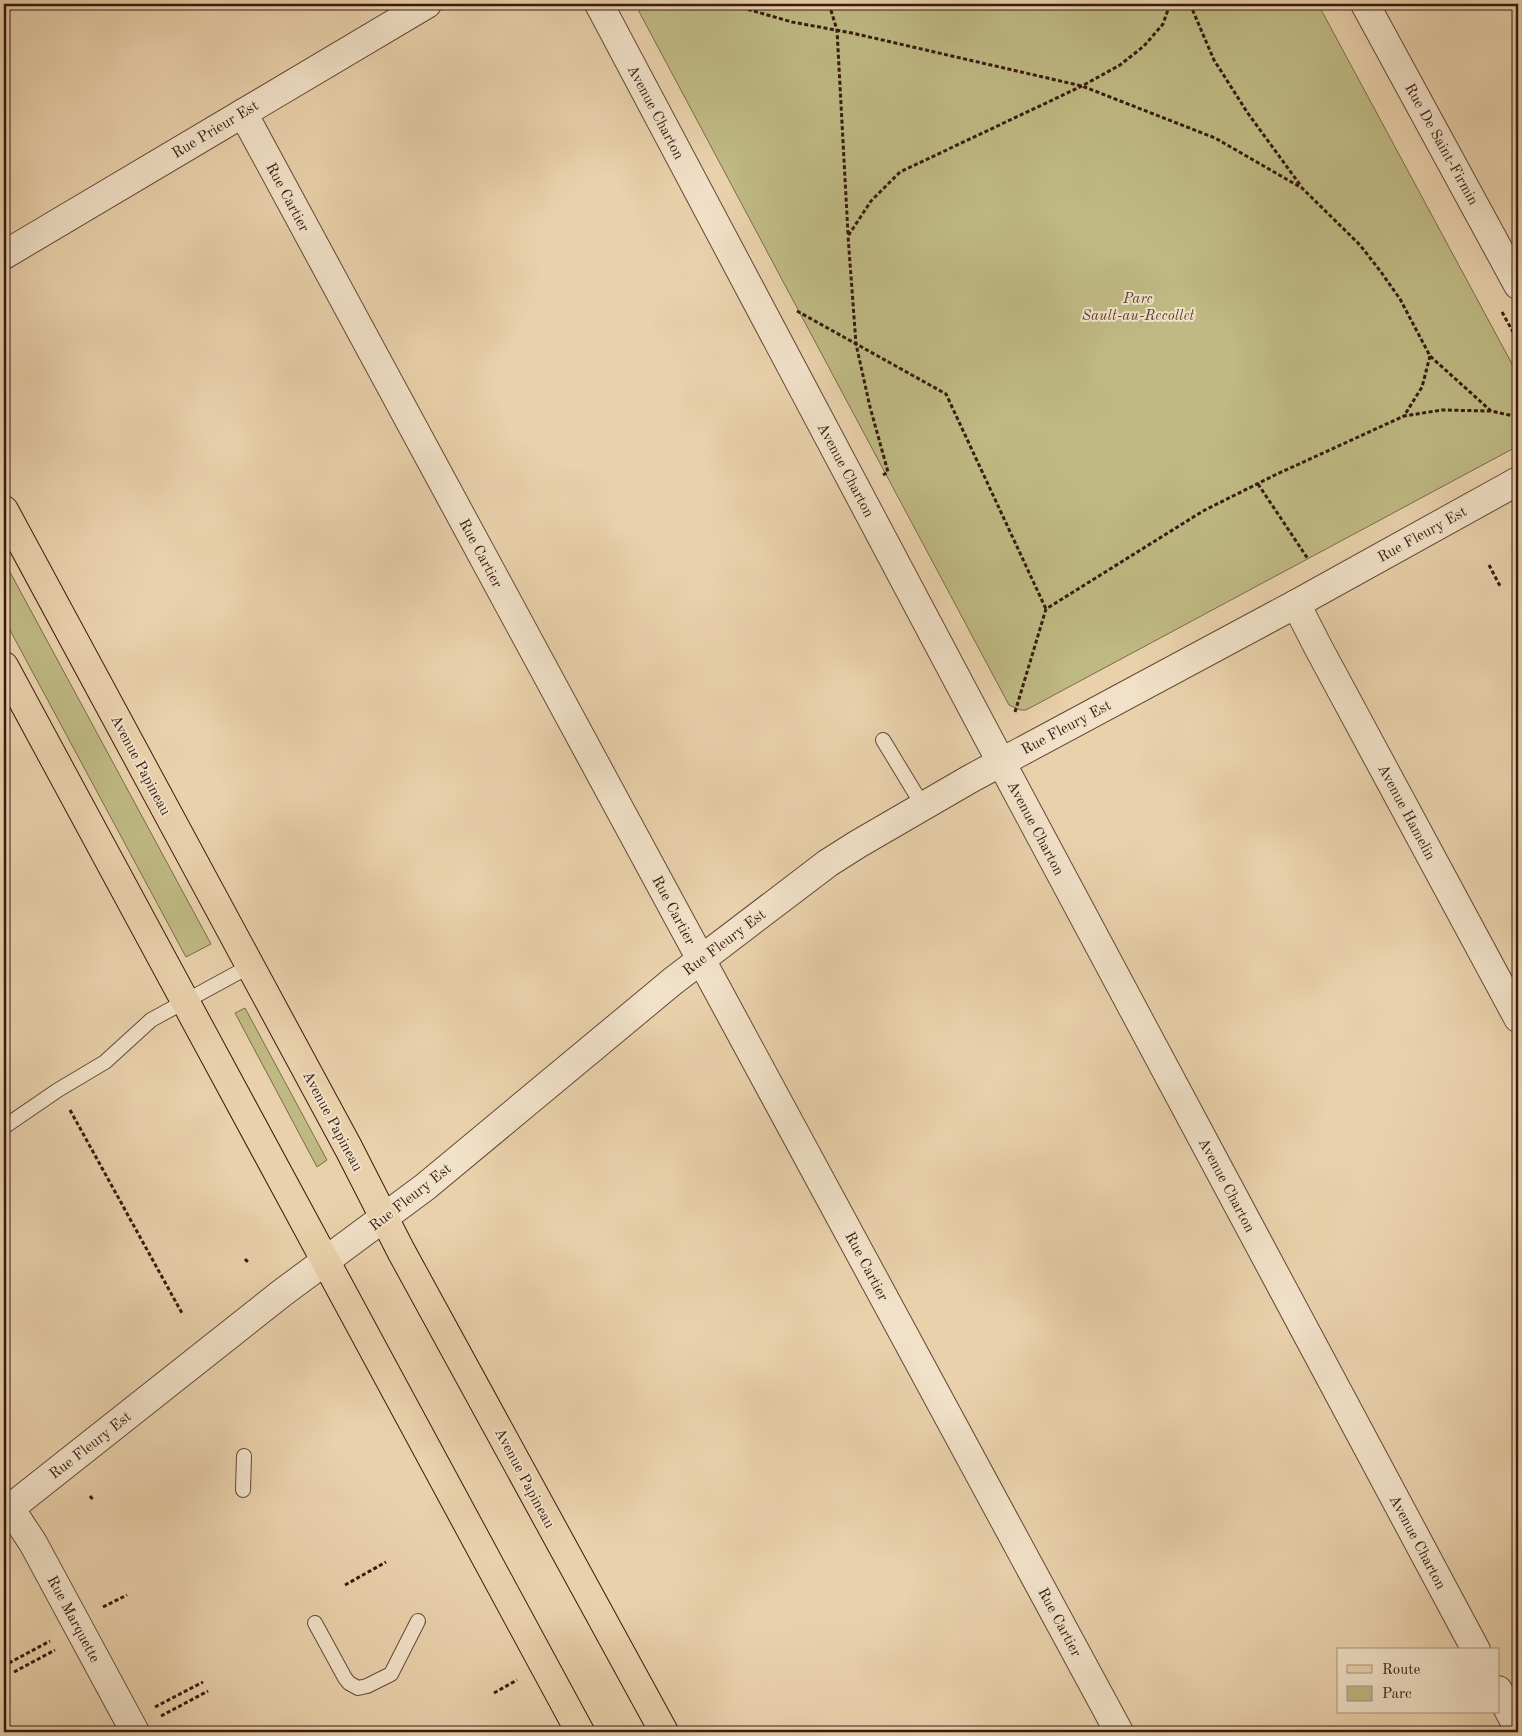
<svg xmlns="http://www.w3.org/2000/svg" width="1522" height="1736" font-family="'Old Standard TT',serif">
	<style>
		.green { fill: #bfb983; stroke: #7c6a4a }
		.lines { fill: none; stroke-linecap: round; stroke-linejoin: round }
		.service-casing { stroke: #644837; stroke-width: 16 }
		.minor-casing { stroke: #644837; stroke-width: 30 }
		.tertiary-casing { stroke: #644837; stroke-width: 30 }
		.primary-casing { stroke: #381a10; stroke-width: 30 }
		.path { stroke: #381a10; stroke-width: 3; stroke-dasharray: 4 2.5; stroke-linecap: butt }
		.service { stroke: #f1e1c8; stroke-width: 14 }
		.minor { stroke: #f1e1c8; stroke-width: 28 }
		.tertiary { stroke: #f1e1c8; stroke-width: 28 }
		.primary { stroke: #e9d1ab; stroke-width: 28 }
		.labels { text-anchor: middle; stroke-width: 4; stroke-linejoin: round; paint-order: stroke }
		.street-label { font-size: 15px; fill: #381a10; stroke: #f1e1c8 }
		.park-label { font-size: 15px; font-style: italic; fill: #5a422d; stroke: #f1e1c8 }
	</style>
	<rect width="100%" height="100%" fill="#e9d1ab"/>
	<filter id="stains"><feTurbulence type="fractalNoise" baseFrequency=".004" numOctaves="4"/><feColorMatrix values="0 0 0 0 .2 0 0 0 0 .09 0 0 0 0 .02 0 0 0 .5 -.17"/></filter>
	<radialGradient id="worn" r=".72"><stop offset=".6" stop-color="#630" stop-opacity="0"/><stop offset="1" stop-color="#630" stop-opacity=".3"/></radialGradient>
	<g class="green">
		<polygon points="635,4 1318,4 1518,375 1518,446 1026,710 1020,710 1009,705"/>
		<polygon points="4,561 211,944 186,957 4,619"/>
		<polygon points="245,1008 327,1160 317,1167 235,1013"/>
	</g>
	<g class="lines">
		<g class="service-casing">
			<g id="service">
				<polyline points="883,740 923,806"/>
				<polyline points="4,1127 58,1090 105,1062 151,1020 250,966"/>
				<polyline points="243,1490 244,1456"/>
				<polyline points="315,1623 345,1678 349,1683 358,1688 367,1686 391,1674 418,1621"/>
			</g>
		</g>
		<g class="minor-casing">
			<g id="minor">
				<polyline points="599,4 1001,762 1476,1650"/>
				<polyline points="1365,4 1518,285"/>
				<polyline points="243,113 1119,1732"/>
				<polyline points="4,255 427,4"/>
				<polyline points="1296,604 1318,647 1518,1018"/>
				<polyline points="10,1508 33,1543 135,1732"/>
				<polyline points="1498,1690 1518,1728"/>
			</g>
		</g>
		<g class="tertiary-casing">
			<polyline id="tertiary" points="4,1513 282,1293 425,1187 673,981 828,863 858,844 970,779 1296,604 1518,481"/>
		</g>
		<g class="primary-casing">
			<g id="primary">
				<polyline points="4,510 349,1149 401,1251 664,1732"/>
				<polyline points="4,666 580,1732"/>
			</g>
		</g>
		<g class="path">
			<polyline points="729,4 792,22 852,33 1082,86 1215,138 1302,188 1360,245 1381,272 1400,299 1430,356 1491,411 1518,417"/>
			<polyline points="829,4 837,30 848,234"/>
			<polyline points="1190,4 1214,60 1247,112 1301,186"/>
			<polyline points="797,311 946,394 1046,609"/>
			<polyline points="1502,312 1518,341"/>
			<polyline points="1430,356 1422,387 1404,416 1442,410 1490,411"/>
			<polyline points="883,475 888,472 870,407 856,344 848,236 871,201 900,172 1082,86 1120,65 1144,46 1163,24 1170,4"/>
			<polyline points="1258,484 1308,559"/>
			<polyline points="1489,565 1500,586"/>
			<polyline points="1015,712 1046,609 1203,511 1275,475 1404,416"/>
			<polyline points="70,1110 183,1315"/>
			<polyline points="245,1259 249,1263"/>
			<polyline points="90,1496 94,1501"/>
			<polyline points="345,1585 386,1562"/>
			<polyline points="103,1607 127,1595"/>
			<polyline points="9,1663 50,1641"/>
			<polyline points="14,1672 55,1650"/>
			<polyline points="494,1693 517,1680"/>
			<polyline points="155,1707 203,1682"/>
			<polyline points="161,1716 208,1691"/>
		</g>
		<use href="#service" class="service"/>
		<use href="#minor" class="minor"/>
		<use href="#tertiary" class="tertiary"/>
		<use href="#primary" class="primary"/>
	</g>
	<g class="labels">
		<g class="street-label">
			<text transform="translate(656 112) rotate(62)" y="5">Avenue Charton</text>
			<text transform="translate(215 129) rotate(-31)" y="5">Rue Prieur Est</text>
			<text transform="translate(1442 144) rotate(61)" y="5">Rue De Saint-Firmin</text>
			<text transform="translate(288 197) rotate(62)" y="5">Rue Cartier</text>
			<text transform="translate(846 470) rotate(62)" y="5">Avenue Charton</text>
			<text transform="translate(1422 534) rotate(-29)" y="5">Rue Fleury Est</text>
			<text transform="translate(481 553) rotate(62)" y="5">Rue Cartier</text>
			<text transform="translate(1066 727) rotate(-28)" y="5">Rue Fleury Est</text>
			<text transform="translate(141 765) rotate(62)" y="5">Avenue Papineau</text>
			<text transform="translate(1407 812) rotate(62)" y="5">Avenue Hamelin</text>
			<text transform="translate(1036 828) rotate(62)" y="5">Avenue Charton</text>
			<text transform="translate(674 910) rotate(62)" y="5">Rue Cartier</text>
			<text transform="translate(724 942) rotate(-37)" y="5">Rue Fleury Est</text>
			<text transform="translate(333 1121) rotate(62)" y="5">Avenue Papineau</text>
			<text transform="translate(1227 1185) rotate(62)" y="5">Avenue Charton</text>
			<text transform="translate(410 1197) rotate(-38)" y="5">Rue Fleury Est</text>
			<text transform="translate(867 1266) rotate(62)" y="5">Rue Cartier</text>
			<text transform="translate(90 1445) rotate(-38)" y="5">Rue Fleury Est</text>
			<text transform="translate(525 1478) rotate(62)" y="5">Avenue Papineau</text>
			<text transform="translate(1418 1542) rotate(62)" y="5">Avenue Charton</text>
			<text transform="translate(74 1619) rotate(62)" y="5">Rue Marquette</text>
			<text transform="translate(1060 1622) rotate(62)" y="5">Rue Cartier</text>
		</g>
		<g class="park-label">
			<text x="1138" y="303">Parc<tspan x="1138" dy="17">Sault-au-Recollet</tspan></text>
		</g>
	</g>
	<rect width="1522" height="1736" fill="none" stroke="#e9d1ab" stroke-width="20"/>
	<rect x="5" y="5" width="1512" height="1726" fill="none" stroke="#381a10" stroke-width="2.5"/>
	<rect x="10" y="10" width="1502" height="1716" fill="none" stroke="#381a10"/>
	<rect x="1337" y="1648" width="162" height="65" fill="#f1e1c8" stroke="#a7917e"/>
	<rect x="1347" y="1665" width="25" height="8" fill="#e9d1ab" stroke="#a7917e"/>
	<text x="1382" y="1674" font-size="15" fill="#381a10">Route</text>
	<rect x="1347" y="1686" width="25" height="15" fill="#bfb983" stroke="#a7917e"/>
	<text x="1382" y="1698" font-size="15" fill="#381a10">Parc</text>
	<rect width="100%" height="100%" filter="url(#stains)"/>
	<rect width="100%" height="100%" fill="url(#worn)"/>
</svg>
